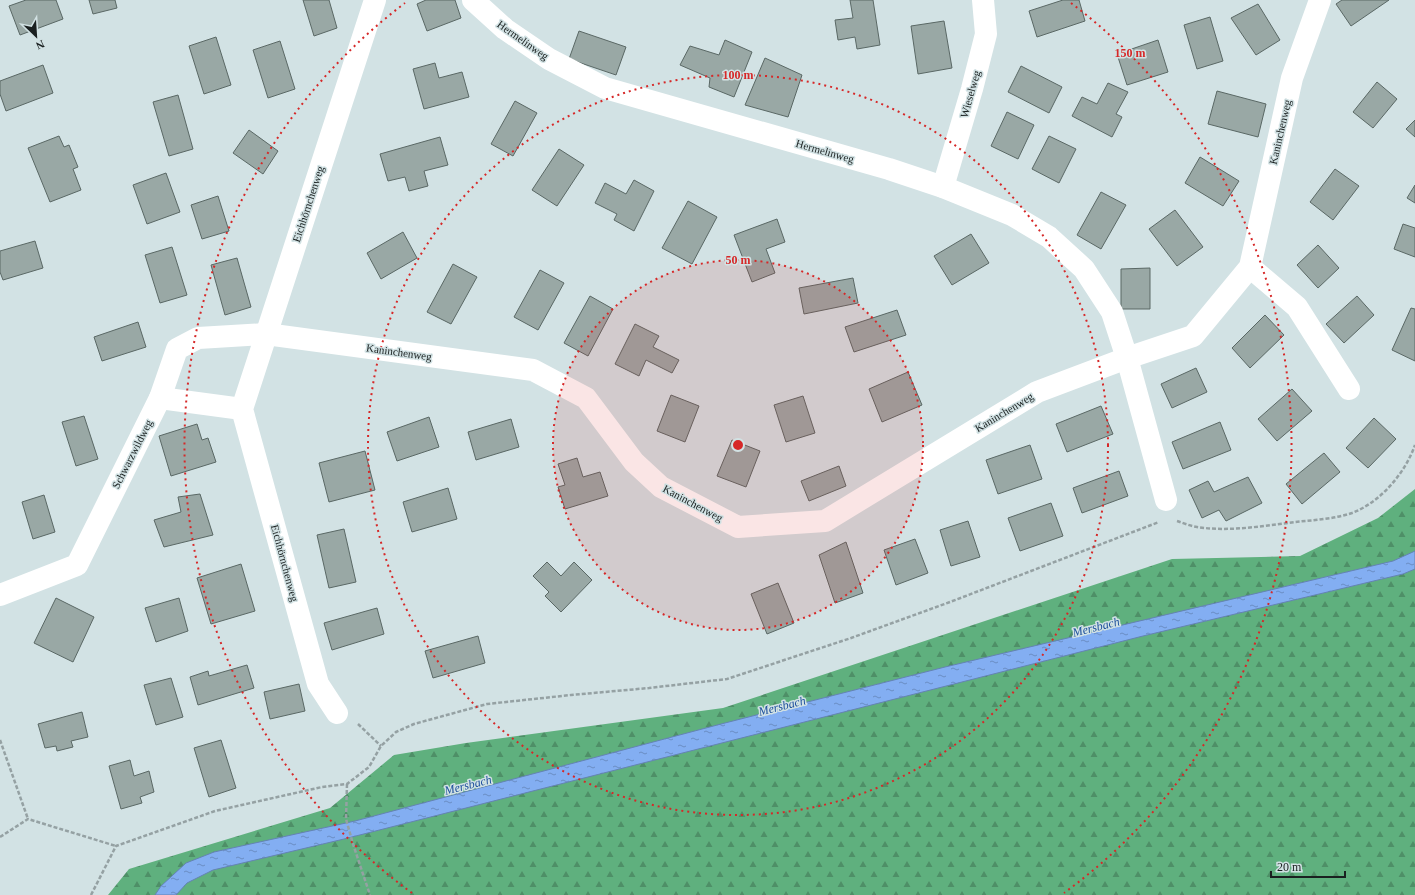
<svg xmlns="http://www.w3.org/2000/svg" width="1415" height="895" font-family="Georgia,serif">
	<style>
		.forest { fill: url(#forest-firs) }
		.water { fill: url(#water-ripples); stroke: #6483b3 }
		.building { fill: #99a8a5; stroke: #5a6865 }
		.lines { fill: none; stroke-linecap: round; stroke-linejoin: round }
		.path { stroke: #95a1a3; stroke-width: 2.5; stroke-dasharray: 4 2; stroke-linecap: butt }
		.minor { stroke: #fff; stroke-width: 22 }
		.ring { fill: none; stroke: #d62828; stroke-width: 2; stroke-dasharray: 2 4 }
		.labels { text-anchor: middle; stroke-width: 3; stroke-linejoin: round; paint-order: stroke }
		.street-label { font-size: 11px; fill: #1a2020; stroke: #d2e2e4 }
		.water-label { font-size: 12px; font-style: italic; fill: #194d9b; stroke: #d2e2e4 }
		.centre { fill: #d62828; stroke: #d2e2e4; stroke-width: 2 }
		.ring-label { font-size: 12px; text-anchor: middle; font-weight: bold; fill: #d62828; stroke: #d2e2e4; stroke-width: 3; stroke-linejoin: round; paint-order: stroke }
	</style>
	<defs>
		<pattern id="forest-firs" width="22" height="20" patternUnits="userSpaceOnUse"><rect width="22" height="20" fill="#5fb07e"/><path d="M5 1l3.5 6h-7zM16 11l3.5 6h-7z" fill="#4e8f67"/></pattern>
		<pattern id="water-ripples" width="26" height="14" patternUnits="userSpaceOnUse"><rect width="26" height="14" fill="#83aef2"/><path d="M2 4q2-2 4 0t4 0M15 11q2-2 4 0t4 0" fill="none" stroke="#6a8dc4"/></pattern>
	</defs>
	<rect width="100%" height="100%" fill="#d2e2e4"/>
	<polygon class="forest" points="1415,489 1415,895 108,895 129,869 330,808 394,755 466,743 723,708 1172,559 1300,556 1378,518"/>
	<polygon class="water" points="1415,551 1415,569 1403,574 1143,636 344,839 213,870 187,883 176,895 155,895 161,886 186,863 214,852 355,821 721,724 945,667 1393,561"/>
	<g class="building">
		<polygon points="26,0 56,0 63,19 20,35 9,6"/>
		<polygon points="89,0 115,0 117,8 93,14"/>
		<polygon points="303,0 329,0 337,28 314,36"/>
		<polygon points="426,0 455,0 461,18 427,31 417,4"/>
		<polygon points="850,0 873,0 880,45 857,49 855,37 838,40 835,20 853,18"/>
		<polygon points="1063,0 1079,0 1085,21 1037,37 1029,11"/>
		<polygon points="1342,0 1389,0 1351,26 1336,4"/>
		<polygon points="1258,4 1280,40 1256,55 1231,18"/>
		<polygon points="1210,17 1223,61 1197,69 1184,25"/>
		<polygon points="944,21 952,68 918,74 911,26"/>
		<polygon points="579,31 626,47 616,75 569,59"/>
		<polygon points="216,37 231,85 204,94 189,46"/>
		<polygon points="725,40 752,52 734,97 709,87 710,78 680,65 690,46 719,55"/>
		<polygon points="1158,40 1168,72 1127,85 1117,54"/>
		<polygon points="280,41 295,89 268,98 253,50"/>
		<polygon points="765,58 802,75 788,117 745,105"/>
		<polygon points="435,63 439,78 462,72 469,97 424,109 413,69"/>
		<polygon points="43,65 53,93 6,111 0,94 0,81"/>
		<polygon points="1021,66 1062,87 1049,113 1008,92"/>
		<polygon points="1377,82 1397,99 1373,128 1353,112"/>
		<polygon points="1108,83 1128,92 1116,114 1122,117 1112,137 1072,116 1082,97 1097,104"/>
		<polygon points="1217,91 1266,104 1258,137 1208,124"/>
		<polygon points="178,95 193,149 169,156 153,102"/>
		<polygon points="515,101 537,113 513,156 491,144"/>
		<polygon points="1007,112 1034,125 1018,159 991,146"/>
		<polygon points="1415,120 1415,137 1406,129"/>
		<polygon points="249,130 278,151 263,174 233,153"/>
		<polygon points="59,136 64,147 69,145 78,167 73,169 81,190 50,202 28,148"/>
		<polygon points="1049,136 1076,149 1059,183 1032,169"/>
		<polygon points="440,137 448,165 424,171 428,186 409,191 405,177 388,181 380,154"/>
		<polygon points="559,149 584,165 557,206 532,190"/>
		<polygon points="1200,157 1239,181 1223,206 1185,183"/>
		<polygon points="1335,169 1359,186 1333,220 1310,202"/>
		<polygon points="166,173 180,212 147,224 133,185"/>
		<polygon points="634,180 654,191 634,231 614,220 617,214 595,203 605,183 626,194"/>
		<polygon points="1415,185 1415,203 1407,198"/>
		<polygon points="1101,192 1126,205 1101,249 1077,235"/>
		<polygon points="218,196 229,231 202,239 191,205"/>
		<polygon points="688,201 717,217 692,264 662,248"/>
		<polygon points="1175,210 1203,247 1177,266 1149,229"/>
		<polygon points="777,219 785,242 766,249 775,273 752,282 734,235"/>
		<polygon points="1403,224 1415,228 1415,257 1394,249"/>
		<polygon points="403,232 417,258 381,279 367,253"/>
		<polygon points="971,234 989,263 952,285 934,256"/>
		<polygon points="35,241 43,268 3,280 0,272 0,251"/>
		<polygon points="1318,245 1339,268 1318,288 1297,265"/>
		<polygon points="172,247 187,295 160,303 145,255"/>
		<polygon points="237,258 251,307 225,315 211,265"/>
		<polygon points="453,264 477,277 451,324 427,312"/>
		<polygon points="1150,268 1150,309 1121,309 1121,269"/>
		<polygon points="540,270 564,283 538,330 514,317"/>
		<polygon points="853,278 858,303 804,314 799,288"/>
		<polygon points="590,296 613,309 588,356 564,343"/>
		<polygon points="1357,296 1374,315 1344,343 1326,324"/>
		<polygon points="1411,308 1415,309 1415,361 1392,350"/>
		<polygon points="897,310 906,335 854,352 845,327"/>
		<polygon points="1265,315 1284,335 1250,368 1232,348"/>
		<polygon points="138,322 146,347 102,361 94,337"/>
		<polygon points="635,324 659,336 653,347 679,360 672,373 646,360 639,376 615,364"/>
		<polygon points="1196,368 1207,392 1172,408 1161,384"/>
		<polygon points="908,372 922,405 882,422 869,389"/>
		<polygon points="1292,389 1312,411 1277,441 1258,419"/>
		<polygon points="671,395 699,406 685,442 657,431"/>
		<polygon points="803,396 815,433 786,442 774,405"/>
		<polygon points="1101,406 1113,434 1067,452 1056,424"/>
		<polygon points="84,416 98,459 76,466 62,422"/>
		<polygon points="429,417 439,447 397,461 387,432"/>
		<polygon points="1374,418 1396,439 1368,468 1346,448"/>
		<polygon points="511,419 519,447 476,460 468,432"/>
		<polygon points="1220,422 1231,450 1183,469 1172,442"/>
		<polygon points="197,424 202,440 208,438 216,462 171,476 159,436"/>
		<polygon points="732,440 760,451 746,487 717,476"/>
		<polygon points="1030,445 1042,479 998,494 986,460"/>
		<polygon points="365,451 375,490 329,502 319,463"/>
		<polygon points="1324,453 1340,472 1302,504 1286,484"/>
		<polygon points="577,458 583,477 600,472 608,496 565,509 558,487 565,485 558,464"/>
		<polygon points="839,466 846,486 809,501 801,481"/>
		<polygon points="1119,471 1128,496 1082,513 1073,488"/>
		<polygon points="1248,477 1262,503 1226,521 1219,510 1202,518 1189,490 1208,481 1214,492"/>
		<polygon points="448,488 457,519 412,532 403,502"/>
		<polygon points="200,494 213,535 164,547 154,520 181,512 178,497"/>
		<polygon points="44,495 55,532 33,539 22,502"/>
		<polygon points="1051,503 1063,536 1020,551 1008,518"/>
		<polygon points="968,521 980,557 951,566 940,530"/>
		<polygon points="344,529 356,582 329,588 317,535"/>
		<polygon points="915,539 928,573 896,585 884,550"/>
		<polygon points="846,542 863,593 835,603 819,555"/>
		<polygon points="547,562 561,576 574,562 592,580 561,612 545,596 549,592 533,576"/>
		<polygon points="241,564 255,611 211,624 197,578"/>
		<polygon points="778,583 794,623 767,634 751,594"/>
		<polygon points="56,598 94,617 73,662 34,643"/>
		<polygon points="179,598 188,631 156,642 145,608"/>
		<polygon points="377,608 384,634 332,650 324,623"/>
		<polygon points="478,636 485,663 433,678 425,651"/>
		<polygon points="247,665 254,688 198,705 190,677 208,671 209,676"/>
		<polygon points="171,678 183,717 156,725 144,685"/>
		<polygon points="299,684 305,711 270,719 264,692"/>
		<polygon points="82,712 88,737 71,741 73,747 57,751 56,746 45,748 38,724"/>
		<polygon points="221,740 236,788 209,797 194,748"/>
		<polygon points="130,760 134,776 149,771 154,792 140,797 142,803 121,809 109,766"/>
	</g>
	<g class="lines">
		<g class="path">
			<path d="M1177,521C1183,523 1190,526 1197,527C1229,532 1263,526 1295,522C1314,520 1334,519 1352,513C1381,502 1405,473 1415,445"/>
			<polyline points="358,724 381,746"/>
			<polyline points="0,740 28,819"/>
			<polyline points="347,784 346,819 353,844 370,895"/>
			<polyline points="0,837 28,819 116,846"/>
			<polyline points="91,895 116,846 215,811 322,787 347,784 369,767 381,746 396,732 414,724 487,704 571,695 649,688 727,679 851,638 950,602 1159,522"/>
		</g>
		<g class="minor">
			<polyline points="473,0 505,29 549,59 605,88 889,169 943,187 1012,215 1049,237 1084,269 1112,312 1127,358 1166,500"/>
			<polyline points="943,187 972,89 986,34 983,0"/>
			<polyline points="1250,267 1297,307 1349,389"/>
			<polyline points="160,398 242,409"/>
			<polyline points="0,595 77,565 160,398 177,349 198,338 266,334 533,370 586,398 634,462 661,487 738,527 825,521 1037,392 1127,358 1193,336 1250,267 1292,78 1320,0"/>
			<polyline points="337,713 318,684 242,409 375,0"/>
		</g>
	</g>
	<circle cx="738" cy="445" r="185" fill="#d62828" fill-opacity=".12"/>
	<g class="ring">
		<circle cx="738" cy="445" r="185"/>
		<circle cx="738" cy="445" r="370"/>
		<path d="M412 893A554 554 0 0 1 405 3M1071 3A554 554 0 0 1 1064 893"/>
	</g>
	<g class="labels">
		<g class="street-label">
			<text transform="translate(523 40) rotate(35)" y="4">Hermelinweg</text>
			<text transform="translate(970 94) rotate(-74)" y="4">Wieselweg</text>
			<text transform="translate(1280 132) rotate(-77)" y="4">Kaninchenweg</text>
			<text transform="translate(825 151) rotate(16)" y="4">Hermelinweg</text>
			<text transform="translate(308 204) rotate(-72)" y="4">Eichhörnchenweg</text>
			<text transform="translate(399 352) rotate(8)" y="4">Kaninchenweg</text>
			<text transform="translate(1004 412) rotate(-31)" y="4">Kaninchenweg</text>
			<text transform="translate(132 454) rotate(-63)" y="4">Schwarzwildweg</text>
			<text transform="translate(693 503) rotate(28)" y="4">Kaninchenweg</text>
			<text transform="translate(285 563) rotate(75)" y="4">Eichhörnchenweg</text>
		</g>
		<g class="water-label">
			<text transform="translate(1096 627) rotate(-14)" y="4">Mersbach</text>
			<text transform="translate(782 706) rotate(-14)" y="4">Mersbach</text>
			<text transform="translate(468 785) rotate(-14)" y="4">Mersbach</text>
		</g>
	</g>
	<circle cx="738" cy="445" r="6" class="centre"/>
	<g class="ring-label">
		<text x="1130" y="57">150 m</text>
		<text x="738" y="79">100 m</text>
		<text x="738" y="264">50 m</text>
	</g>
	<g transform="translate(36 36) rotate(155)" stroke="#d2e2e4" stroke-width="3" paint-order="stroke">
	<path d="M0-3L7 15L0 10L-7 15Z" fill="#1a2020"/>
	<text y="-6" font-size="11" font-weight="bold" text-anchor="middle" fill="#1a2020">N</text>
	</g>
	<path d="M1271 871v6h74v-6" fill="none" stroke="#1a2020" stroke-width="2"/>
	<text x="1277" y="871" font-size="12" fill="#1a2020" stroke="#d2e2e4" stroke-width="3" paint-order="stroke">20 m</text>
</svg>
